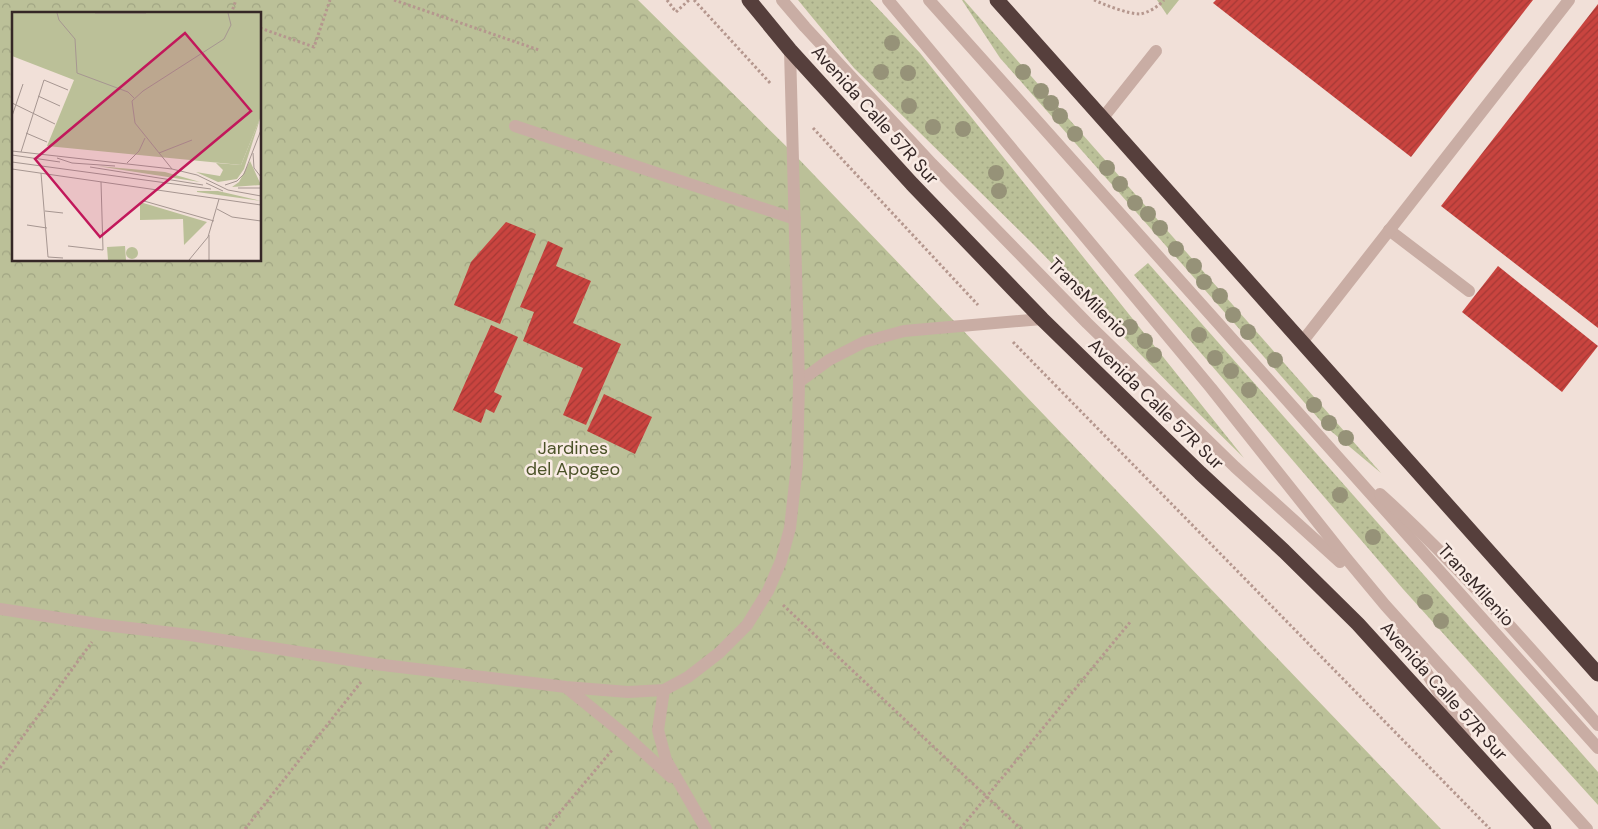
<svg xmlns="http://www.w3.org/2000/svg" width="1598" height="829" font-family="'DM Sans',sans-serif">
	<style>
		.grass { fill: url(#grass-dots) }
		.park { fill: url(#park-crowns); fill-rule: evenodd }
		.building { fill: url(#building-hatch) }
		.lines { fill: none; stroke-linecap: round; stroke-linejoin: round }
		.path { stroke: #b5978e; stroke-width: 3; stroke-dasharray: 2.5 2.5; stroke-linecap: butt }
		.minor { stroke: #c9ada4; stroke-width: 12 }
		.highway { stroke: #563f3c; stroke-width: 15 }
		.tree { fill: #969278 }
		.labels { text-anchor: middle; stroke-width: 5; stroke-linejoin: round; paint-order: stroke }
		.street-label { font-size: 18px; fill: #352726; stroke: #f9ebe4 }
		.park-label { font-size: 18px; fill: #4c5329; stroke: #f9ebe4 }
		.inset-road { fill: none; stroke: #a69691; stroke-width: 1 }
		.view { fill: #c2185b; fill-opacity: 0.15; stroke: #c2185b; stroke-width: 2.5 }
		.inset-edge { fill: none; stroke: #352726; stroke-width: 2.5 }
	</style>
	<defs>
		<pattern id="grass-dots" width="8" height="8" patternUnits="userSpaceOnUse" patternTransform="scale(1.25)"><rect width="8" height="8" fill="#bbc098"/><path d="M2 2h.1M6 6h.1" fill="none" stroke="#a1a583" stroke-width="1.8" stroke-linecap="round"/></pattern>
		<pattern id="park-crowns" width="20" height="18" patternUnits="userSpaceOnUse" patternTransform="scale(1.25)"><rect width="20" height="18" fill="#bbc098"/><path d="M2 6a3 3 0 1 1 6 0M12 15a3 3 0 1 1 6 0" fill="none" stroke="#a1a583"/></pattern>
		<pattern id="building-hatch" width="6" height="6" patternUnits="userSpaceOnUse" patternTransform="scale(1.25)"><rect width="6" height="6" fill="#c9443f"/><path d="M-1 1l2-2M0 6l6-6M5 7l2-2" fill="none" stroke="#a43935"/></pattern>
	</defs>
	<rect width="100%" height="100%" fill="#f1e0d8"/>
	<g class="grass">
		<polygon points="798,0 870,0 920,53 1244,458 1181,396 1034,245 854,68"/>
		<polygon points="962,0 964,0 1381,473 1326,427 1000,58"/>
		<polygon points="1148,263 1598,772 1598,805 1403,589 1134,275"/>
	</g>
	<g class="park">
		<path d="M0,0H638L793,153L1441,829H0ZM14,14H260V260H14Z"/>
		<polygon points="1157,0 1179,0 1167,15"/>
	</g>
	<g class="building">
		<polygon points="1216,0 1533,0 1411,157 1213,3"/>
		<polygon points="1598,4 1598,328 1441,206"/>
		<polygon points="506,222 536,234 500,324 454,305 471,262"/>
		<polygon points="548,241 563,248 556,266 591,281 573,323 621,344 586,425 563,415 583,368 523,341 534,312 520,307"/>
		<polygon points="1498,266 1598,346 1562,392 1462,312"/>
		<polygon points="491,325 518,337 494,392 502,396 494,413 486,409 481,423 453,410"/>
		<polygon points="604,394 652,417 635,454 587,431"/>
	</g>
	<g class="lines">
		<g class="path">
			<polyline points="394,0 539,50"/>
			<polyline points="667,0 676,12 689,0"/>
			<polyline points="694,0 771,84"/>
			<path d="M1094,0C1105,5 1128,14 1140,14C1148,13 1159,6 1164,0"/>
			<polyline points="231,14 236,0"/>
			<polyline points="260,28 314,47 330,0"/>
			<polyline points="813,128 978,305"/>
			<polyline points="1013,342 1490,829"/>
			<polyline points="783,605 1021,829"/>
			<polyline points="0,768 92,642"/>
			<polyline points="245,829 361,682"/>
			<polyline points="546,829 613,749"/>
			<polyline points="960,829 1131,621"/>
		</g>
		<g class="minor">
			<polyline points="782,0 805,27 932,164 1087,323 1235,467 1340,562"/>
			<polyline points="888,0 1211,388 1346,558 1385,605 1587,829"/>
			<polyline points="929,0 1598,748"/>
			<polyline points="1102,119 1156,51"/>
			<polyline points="515,126 795,219"/>
			<polyline points="1389,230 1469,291"/>
			<polyline points="1302,342 1569,0"/>
			<polyline points="799,382 829,360 864,342 904,331 1042,319"/>
			<path d="M1380,494C1459,565 1528,646 1598,725"/>
			<polyline points="0,609 104,625 190,635 375,664 566,687 628,692 664,690 688,677 719,653 747,625 768,591 781,561 790,528 797,465 799,382 790,50"/>
			<polyline points="1402,633 1465,735"/>
			<polyline points="567,688 625,735 671,777"/>
			<polyline points="664,690 658,730 666,760 706,829"/>
		</g>
		<g class="highway">
			<polyline points="749,0 790,50 912,184 1042,319 1200,473 1284,551 1358,624 1544,829"/>
			<polyline points="997,0 1598,674"/>
		</g>
	</g>
	<g class="tree">
		<circle cx="892" cy="43" r="8"/>
		<circle cx="881" cy="72" r="8"/>
		<circle cx="1023" cy="72" r="8"/>
		<circle cx="908" cy="73" r="8"/>
		<circle cx="1041" cy="91" r="8"/>
		<circle cx="1051" cy="103" r="8"/>
		<circle cx="909" cy="106" r="8"/>
		<circle cx="1060" cy="116" r="8"/>
		<circle cx="933" cy="127" r="8"/>
		<circle cx="963" cy="129" r="8"/>
		<circle cx="1075" cy="134" r="8"/>
		<circle cx="1107" cy="168" r="8"/>
		<circle cx="996" cy="173" r="8"/>
		<circle cx="1120" cy="184" r="8"/>
		<circle cx="999" cy="191" r="8"/>
		<circle cx="1135" cy="203" r="8"/>
		<circle cx="1148" cy="214" r="8"/>
		<circle cx="1160" cy="228" r="8"/>
		<circle cx="1176" cy="249" r="8"/>
		<circle cx="1194" cy="266" r="8"/>
		<circle cx="1204" cy="282" r="8"/>
		<circle cx="1220" cy="296" r="8"/>
		<circle cx="1233" cy="315" r="8"/>
		<circle cx="1130" cy="327" r="8"/>
		<circle cx="1248" cy="332" r="8"/>
		<circle cx="1199" cy="335" r="8"/>
		<circle cx="1145" cy="341" r="8"/>
		<circle cx="1154" cy="355" r="8"/>
		<circle cx="1215" cy="358" r="8"/>
		<circle cx="1275" cy="360" r="8"/>
		<circle cx="1231" cy="371" r="8"/>
		<circle cx="1249" cy="390" r="8"/>
		<circle cx="1314" cy="405" r="8"/>
		<circle cx="1329" cy="423" r="8"/>
		<circle cx="1346" cy="438" r="8"/>
		<circle cx="1340" cy="495" r="8"/>
		<circle cx="1373" cy="537" r="8"/>
		<circle cx="1425" cy="602" r="8"/>
		<circle cx="1441" cy="621" r="8"/>
	</g>
	<g class="labels">
		<g class="street-label">
			<text transform="translate(875 115) rotate(48)" y="6">Avenida Calle 57R Sur</text>
			<text transform="translate(1088 298) rotate(45)" y="6">TransMilenio</text>
			<text transform="translate(1156 404) rotate(44)" y="6">Avenida Calle 57R Sur</text>
			<text transform="translate(1476 585) rotate(48)" y="6">TransMilenio</text>
			<text transform="translate(1444 691) rotate(48)" y="6">Avenida Calle 57R Sur</text>
		</g>
		<g class="park-label">
			<text x="573" y="454">Jardines<tspan x="573" dy="21">del Apogeo</tspan></text>
		</g>
	</g>
	<g transform="translate(12 12)">
		<rect width="249" height="249" fill="#f1e0d8"/>
		<path d="M249,104L232,157L225,167L206,170L184,160L208,164L211,158L204,151L229,153ZM238,149L249,173L220,175L227,170ZM85,154L153,160L188,170ZM185,179H206L249,189L185,180Z" fill="#bbc098"/>
		<path d="M0,1H249V104L229,153L35,134L62,68L0,44ZM128,190L195,210L172,233L171,207L128,208Z" fill="#bbc098"/>
		<path d="M113,234L114,248H96L95,235ZM114 241a6 6 0 1 1 12 0a6 6 0 1 1-12 0Z" fill="#bbc098"/>
		<path class="inset-road" d="M45,1L47,8L63,27L65,61L116,80L122,86M83,1H134M26,84L48,94M0,91L43,112M0,104L11,72M14,121L35,130M0,139L160,157L185,163L216,178L249,184M9,140L32,68L56,78M147,141L180,128M241,141L242,156L249,165M0,143L48,150M45,146L60,151L103,154M0,150L199,177M115,151L127,139L133,126M78,155L191,173M0,157L249,193M160,157L123,111L120,89L131,79L212,27L219,13L216,1M29,161L36,245L51,246M194,171L211,179M213,173L225,169L232,162L249,118M226,176H249M132,189L202,209M205,197L220,205L249,209M33,199L51,201M15,213L35,216M56,234L91,238L89,170M177,248L196,225L207,187M197,248V223"/>
		<path class="view" d="M173,21L239,99L88,225L23,147Z"/>
		<rect width="249" height="249" class="inset-edge"/>
	</g>
</svg>
